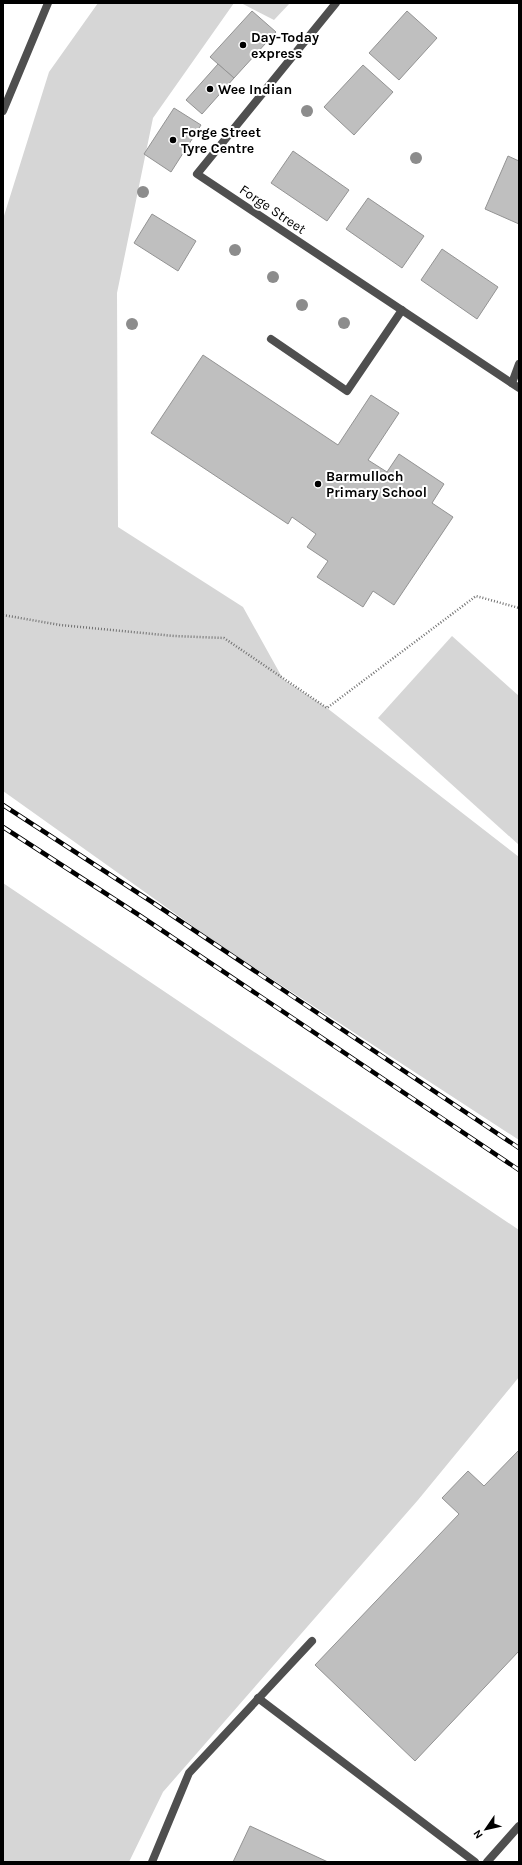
<svg xmlns="http://www.w3.org/2000/svg" width="522" height="1865" font-family="Karla,sans-serif">
	<style>
		.green { fill: #d6d6d6 }
		.building { fill: #bfbfbf; stroke: #939393 }
		.lines { fill: none; stroke-linecap: round; stroke-linejoin: round }
		.path { stroke: #717171; stroke-width: 2.5; stroke-dasharray: 1 2; stroke-linecap: butt }
		.service { stroke: #4f4f4f; stroke-width: 8 }
		.minor { stroke: #4f4f4f; stroke-width: 8 }
		.tertiary { stroke: #4f4f4f; stroke-width: 8 }
		.rail-casing { stroke: #000; stroke-width: 4.5 }
		.rail { stroke: #fff; stroke-width: 3; stroke-dasharray: 9; stroke-linecap: butt }
		.tree { fill: #8c8c8c }
		.poi-dot { fill: #000; stroke: #fff; stroke-width: 1.5 }
		.labels { text-anchor: middle; stroke-width: 4; stroke-linejoin: round; paint-order: stroke }
		.poi-label { font-size: 14px; font-weight: bold; fill: #000; stroke: #fff; text-anchor: start }
		.street-label { font-size: 14px; fill: #000; stroke: #fff }
	</style>
	<rect width="100%" height="100%" fill="#fff"/>
	<g class="green">
		<polygon points="98,3 234,3 153,118 117,293 118,527 243,607 283,679 327,708 519,857 519,1140 215,942 3,791 3,219 49,72"/>
		<polygon points="241,3 290,3 274,20"/>
		<polygon points="452,636 519,696 519,845 378,718"/>
		<polygon points="3,883 519,1230 519,1377 418,1500 163,1792 129,1862 3,1862"/>
	</g>
	<g class="building">
		<polygon points="252,11 276,32 234,78 210,57"/>
		<polygon points="407,11 437,38 399,80 369,53"/>
		<polygon points="218,64 234,78 202,114 186,100"/>
		<polygon points="363,65 393,92 354,135 324,107"/>
		<polygon points="174,108 201,125 171,172 144,154"/>
		<polygon points="293,151 349,190 327,221 271,183"/>
		<polygon points="508,156 519,161 519,224 485,209"/>
		<polygon points="368,198 424,236 402,268 346,229"/>
		<polygon points="152,214 196,241 178,271 134,243"/>
		<polygon points="442,249 498,287 477,319 421,280"/>
		<polygon points="203,355 338,445 371,395 399,413 368,460 387,472 399,454 444,484 432,503 453,517 394,605 373,591 363,607 317,577 328,561 307,547 316,534 292,517 288,524 151,433"/>
		<polygon points="519,1450 519,1651 415,1761 315,1665 459,1514 442,1498 468,1471 484,1486"/>
		<polygon points="250,1826 328,1862 233,1862"/>
	</g>
	<g class="lines">
		<polyline class="path" points="3,615 60,625 174,636 224,638 327,708 476,596 519,608"/>
		<g class="service">
			<polyline points="271,339 347,391 402,310"/>
			<polyline points="258,1698 475,1862"/>
			<polyline points="152,1862 189,1773 312,1641"/>
			<polyline points="487,1862 519,1826"/>
		</g>
		<g class="minor">
			<polyline points="336,3 197,174 519,388"/>
			<polyline points="512,383 519,364"/>
		</g>
		<polyline class="tertiary" points="3,111 48,3"/>
		<g class="rail-casing">
			<g id="rail">
				<polyline points="3,805 152,902 519,1148"/>
				<polyline points="3,827 142,917 519,1170"/>
			</g>
		</g>
		<use href="#rail" class="rail"/>
	</g>
	<g class="tree">
		<circle cx="307" cy="111" r="6"/>
		<circle cx="416" cy="158" r="6"/>
		<circle cx="143" cy="192" r="6"/>
		<circle cx="235" cy="250" r="6"/>
		<circle cx="273" cy="277" r="6"/>
		<circle cx="302" cy="305" r="6"/>
		<circle cx="344" cy="323" r="6"/>
		<circle cx="132" cy="324" r="6"/>
	</g>
	<g class="poi-dot">
		<circle cx="243" cy="45" r="4"/>
		<circle cx="210" cy="89" r="4"/>
		<circle cx="173" cy="140" r="4"/>
		<circle cx="318" cy="484" r="4"/>
	</g>
	<g class="labels">
		<g class="poi-label">
			<text x="251" y="42">Day-Today<tspan x="251" dy="16">express</tspan></text>
			<text x="218" y="94">Wee Indian</text>
			<text x="181" y="137">Forge Street<tspan x="181" dy="16">Tyre Centre</tspan></text>
			<text x="326" y="481">Barmulloch<tspan x="326" dy="16">Primary School</tspan></text>
		</g>
		<g class="street-label">
			<text transform="translate(273 209) rotate(34)" y="5">Forge Street</text>
		</g>
	</g>
	<rect width="522" height="1865" fill="none" stroke="#000000" stroke-width="8"/>
	<g transform="translate(486 1829) rotate(236)" stroke="#ffffff" stroke-width="3" paint-order="stroke">
	<path d="M0-3L7 15L0 10L-7 15Z" fill="#000000"/>
	<text y="-6" font-size="11" font-weight="bold" text-anchor="middle" fill="#000000">N</text>
	</g>
</svg>
